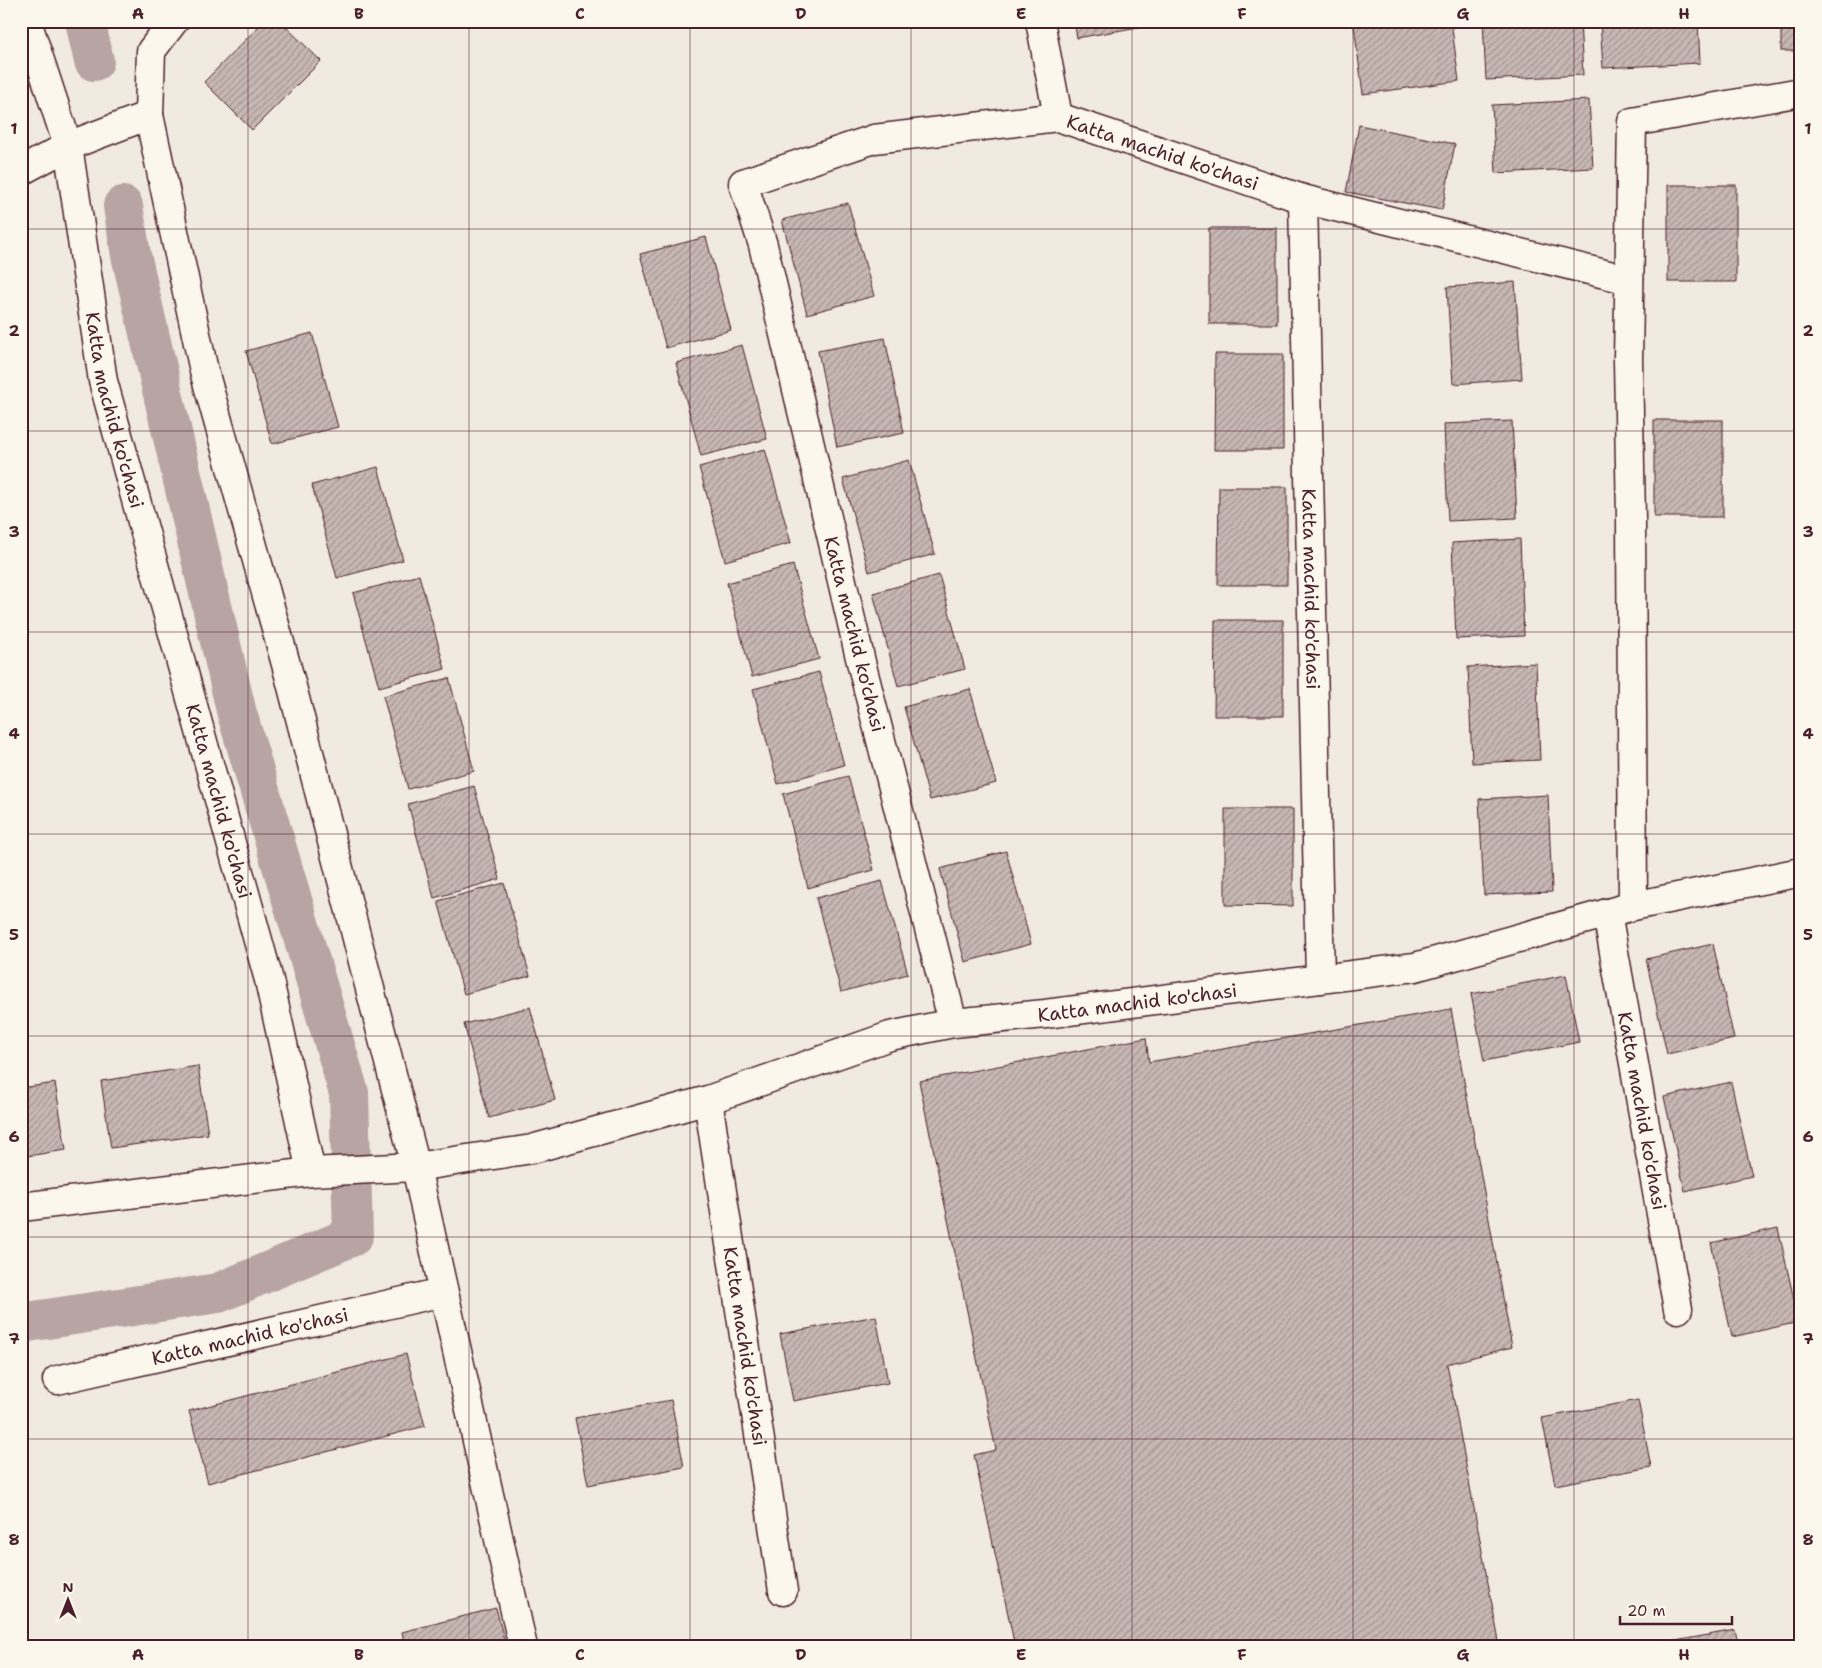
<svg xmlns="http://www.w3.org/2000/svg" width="1822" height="1668" font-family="'Shantell Sans',sans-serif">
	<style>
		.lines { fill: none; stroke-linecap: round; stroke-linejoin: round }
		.canal { stroke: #b8a4a2; stroke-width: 40 }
		.building { fill: url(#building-hatch); stroke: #4a1f2b }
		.minor-casing { stroke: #4a1f2b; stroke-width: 31 }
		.minor { stroke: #fbf7ec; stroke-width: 28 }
		.grid { fill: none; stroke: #4a1f2b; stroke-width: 1; stroke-opacity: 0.55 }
		.labels { text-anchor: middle; stroke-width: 5; stroke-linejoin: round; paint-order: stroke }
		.street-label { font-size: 19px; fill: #4a1f2b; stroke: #fbf7ec }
		.neatline { fill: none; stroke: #4a1f2b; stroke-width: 2 }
		.grid-label { font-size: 16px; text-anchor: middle; font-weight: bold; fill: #4a1f2b }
	</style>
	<defs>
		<pattern id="building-hatch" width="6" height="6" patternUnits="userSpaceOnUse" patternTransform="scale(1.25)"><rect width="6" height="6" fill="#c8b8b3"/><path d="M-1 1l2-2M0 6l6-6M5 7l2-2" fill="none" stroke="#a49592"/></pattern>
	</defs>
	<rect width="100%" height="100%" fill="#f0eae0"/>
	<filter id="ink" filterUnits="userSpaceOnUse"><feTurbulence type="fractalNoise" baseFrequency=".02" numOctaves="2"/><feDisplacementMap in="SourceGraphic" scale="10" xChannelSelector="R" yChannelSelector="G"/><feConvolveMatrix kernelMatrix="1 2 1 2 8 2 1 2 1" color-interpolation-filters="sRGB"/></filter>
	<g filter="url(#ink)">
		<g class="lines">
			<g class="canal">
				<polyline points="85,21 94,61"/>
				<polyline points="21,1323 218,1293 353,1236 349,1093 236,710 131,255 123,206"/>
			</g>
		</g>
		<g class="building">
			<polygon points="264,21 280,21 321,61 252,130 204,82"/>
			<polygon points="1074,21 1143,21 1144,26 1077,38"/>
			<polygon points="1391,21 1451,21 1459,81 1363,94 1354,26"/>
			<polygon points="1483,21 1580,21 1583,75 1486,80"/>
			<polygon points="1600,21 1698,21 1700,63 1603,68"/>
			<rect x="1781" y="21" width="20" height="30"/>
			<polygon points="1589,100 1593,168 1496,173 1492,105"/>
			<polygon points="1359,125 1455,144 1442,210 1346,192"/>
			<rect x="1668" y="185" width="68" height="97"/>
			<polygon points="848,203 874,296 807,314 782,220"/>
			<rect x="1209" y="228" width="68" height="96"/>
			<polygon points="706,237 731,330 666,348 640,254"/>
			<polygon points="1515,282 1522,379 1453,384 1447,287"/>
			<polygon points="312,333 338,427 272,444 246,351"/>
			<polygon points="885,338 904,433 837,447 818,351"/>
			<polygon points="742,345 767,439 701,456 676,363"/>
			<polygon points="1215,354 1283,354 1283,450 1214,450"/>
			<rect x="1654" y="420" width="69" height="97"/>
			<polygon points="1512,421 1517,518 1448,521 1444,424"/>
			<polygon points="765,449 791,543 725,561 699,467"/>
			<polygon points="909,460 935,554 869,572 843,479"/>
			<polygon points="378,467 403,560 337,578 312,485"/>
			<polygon points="1219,487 1287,487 1287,585 1218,585"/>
			<polygon points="1520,539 1524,636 1456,639 1452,543"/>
			<polygon points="793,565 819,659 752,677 727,583"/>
			<polygon points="419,575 445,669 379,687 353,593"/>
			<polygon points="939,575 965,669 898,686 873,593"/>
			<polygon points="1215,620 1283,620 1283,716 1214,716"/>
			<polygon points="1536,663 1540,760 1472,763 1468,667"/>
			<polygon points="819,672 844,765 778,784 753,689"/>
			<polygon points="449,678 474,771 408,789 383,696"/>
			<polygon points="970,689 996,783 930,800 904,707"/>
			<polygon points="848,776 874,870 808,888 783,794"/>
			<polygon points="474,786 500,879 434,898 408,804"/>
			<polygon points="1548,795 1552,892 1484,895 1479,799"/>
			<polygon points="1225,809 1293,809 1293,906 1225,905"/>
			<polygon points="1006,851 1031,944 965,962 940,869"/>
			<polygon points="882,881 908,974 841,992 816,898"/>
			<polygon points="504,883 530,976 464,994 438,901"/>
			<polygon points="1713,944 1734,1039 1667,1054 1646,959"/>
			<polygon points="1566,975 1579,1042 1484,1061 1471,994"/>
			<polygon points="530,1007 555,1100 489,1118 464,1024"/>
			<polygon points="1451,1009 1512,1347 1447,1364 1500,1647 1015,1647 974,1455 996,1450 919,1081 1146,1038 1149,1062"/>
			<polygon points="198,1066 208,1134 111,1148 101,1081"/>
			<polygon points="1731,1082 1752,1176 1685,1191 1664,1097"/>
			<polygon points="55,1083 66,1150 21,1157 21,1088"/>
			<polygon points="1778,1228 1799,1322 1732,1337 1711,1243"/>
			<polygon points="876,1316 888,1383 793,1401 780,1334"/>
			<polygon points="406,1354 425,1426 208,1483 189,1411"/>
			<polygon points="671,1400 684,1467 588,1485 575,1418"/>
			<polygon points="1638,1400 1651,1467 1555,1485 1542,1418"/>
			<polygon points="496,1608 506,1647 405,1647 402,1632"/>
			<polygon points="1735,1630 1739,1647 1643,1647"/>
		</g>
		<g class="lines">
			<g class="minor-casing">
				<g id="minor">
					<path id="s1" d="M27,21L68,146L103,381L269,980L311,1172"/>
					<polyline points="1040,21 1058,117"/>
					<polyline points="149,115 204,371 289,675 416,1167 523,1647"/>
					<polyline points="21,171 68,146 149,115 151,51 174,21"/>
					<path id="s2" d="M1303,199L1320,979"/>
					<polyline points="1633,906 1631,519 1628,360 1632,122 1801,92"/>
					<path id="s3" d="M1607,913L1678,1309"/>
					<path id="s4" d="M953,1023L861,662L763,245L743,183L874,139L1058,117L1303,199L1629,280"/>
					<path id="s5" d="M708,1100L783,1591"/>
					<path id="s6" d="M21,1207L311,1172L416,1167L532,1149L708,1100L890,1036L953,1023L1045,1014L1415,967L1633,906L1801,872"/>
					<path id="s7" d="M57,1380L443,1292"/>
				</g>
			</g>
			<use href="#minor" class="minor"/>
		</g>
	</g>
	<path class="grid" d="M248,21V1647M469,21V1647M690,21V1647M911,21V1647M1132,21V1647M1353,21V1647M1574,21V1647M21,229H1801M21,431H1801M21,632H1801M21,834H1801M21,1036H1801M21,1237H1801M21,1439H1801"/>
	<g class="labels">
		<g class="street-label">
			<text dy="7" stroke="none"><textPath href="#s4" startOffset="1300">Katta machid ko'chasi</textPath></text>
			<text dy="7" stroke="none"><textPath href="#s1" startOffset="400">Katta machid ko'chasi</textPath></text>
			<text dy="7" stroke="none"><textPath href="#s2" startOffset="390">Katta machid ko'chasi</textPath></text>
			<text transform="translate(855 634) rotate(76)" y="7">Katta machid ko'chasi</text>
			<text dy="7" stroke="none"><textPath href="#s1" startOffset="805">Katta machid ko'chasi</textPath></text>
			<text dy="7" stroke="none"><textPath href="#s6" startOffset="1140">Katta machid ko'chasi</textPath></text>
			<text dy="7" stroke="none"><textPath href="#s3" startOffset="201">Katta machid ko'chasi</textPath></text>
			<text dy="7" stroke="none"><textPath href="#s7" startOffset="198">Katta machid ko'chasi</textPath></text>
			<text dy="7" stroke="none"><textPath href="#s5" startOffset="249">Katta machid ko'chasi</textPath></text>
		</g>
	</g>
	<rect width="1822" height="1668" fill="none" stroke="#fbf7ec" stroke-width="55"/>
	<g transform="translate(68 1600)" stroke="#fbf7ec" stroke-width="4" paint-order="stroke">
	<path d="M0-4L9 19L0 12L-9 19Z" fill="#4a1f2b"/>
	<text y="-8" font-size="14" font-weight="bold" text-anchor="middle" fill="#4a1f2b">N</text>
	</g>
	<path d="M1620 1616v8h112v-8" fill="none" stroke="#4a1f2b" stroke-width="2.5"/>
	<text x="1627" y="1616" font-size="15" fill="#4a1f2b" stroke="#fbf7ec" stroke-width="4" paint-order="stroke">20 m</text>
	<rect x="28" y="28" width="1766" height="1612" class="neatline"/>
	<g class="grid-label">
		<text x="138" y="19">A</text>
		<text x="359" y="19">B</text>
		<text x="580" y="19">C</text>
		<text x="801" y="19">D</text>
		<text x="1021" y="19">E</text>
		<text x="1242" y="19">F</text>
		<text x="1463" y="19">G</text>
		<text x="1684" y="19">H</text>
		<text x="14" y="134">1</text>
		<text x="1808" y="134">1</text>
		<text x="14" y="336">2</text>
		<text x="1808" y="336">2</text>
		<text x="14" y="537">3</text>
		<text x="1808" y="537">3</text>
		<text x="14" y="739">4</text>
		<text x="1808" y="739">4</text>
		<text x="14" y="940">5</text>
		<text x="1808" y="940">5</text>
		<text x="14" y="1142">6</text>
		<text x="1808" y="1142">6</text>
		<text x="14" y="1344">7</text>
		<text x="1808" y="1344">7</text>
		<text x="14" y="1545">8</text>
		<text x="1808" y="1545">8</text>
		<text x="138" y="1660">A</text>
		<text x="359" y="1660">B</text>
		<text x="580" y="1660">C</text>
		<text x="801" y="1660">D</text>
		<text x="1021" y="1660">E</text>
		<text x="1242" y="1660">F</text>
		<text x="1463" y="1660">G</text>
		<text x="1684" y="1660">H</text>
	</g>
</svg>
